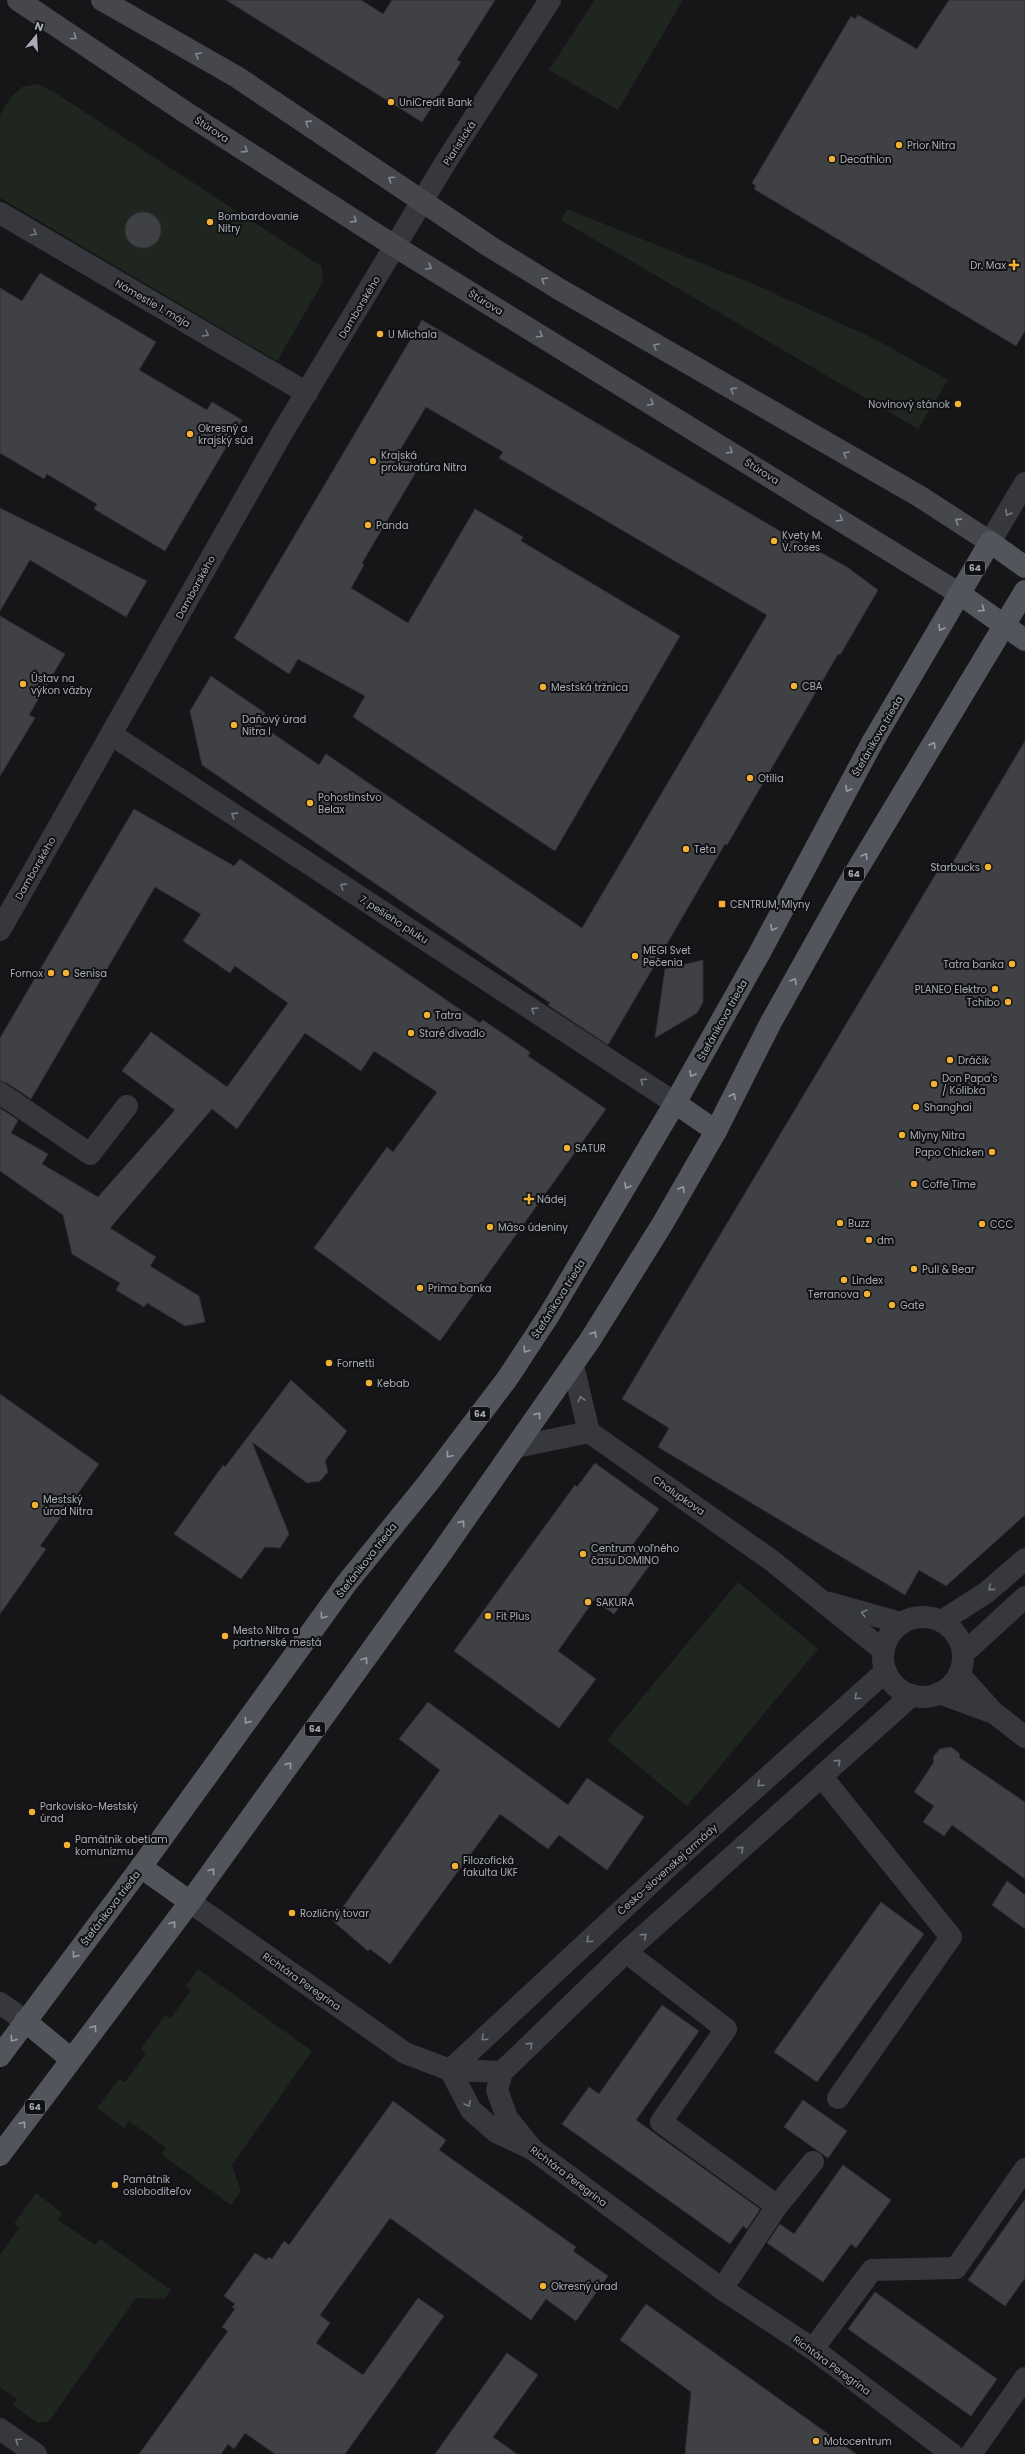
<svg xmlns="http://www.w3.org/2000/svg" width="1025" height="2454" font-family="Poppins,sans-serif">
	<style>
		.green { fill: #1e261f }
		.building { fill: #404145; stroke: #303034 }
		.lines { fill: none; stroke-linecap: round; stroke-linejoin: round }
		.minor { stroke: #37383d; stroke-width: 22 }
		.secondary { stroke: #45474d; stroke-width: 22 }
		.primary { stroke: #53555c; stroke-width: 22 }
		.oneway { stroke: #858993 }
		.oneway2 { stroke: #757881 }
		.oneway3 { stroke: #979ba6 }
		.poi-dot { fill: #f2b134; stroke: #111113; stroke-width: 1.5 }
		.labels { text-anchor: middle; stroke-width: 4; stroke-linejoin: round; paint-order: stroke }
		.shield { fill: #111113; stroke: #7b7e86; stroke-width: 1 }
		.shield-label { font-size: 9px; font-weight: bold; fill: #a8adb8 }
		.poi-label { font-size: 10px; fill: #a8adb8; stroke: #111113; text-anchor: start }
		.street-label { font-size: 10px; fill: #a8adb8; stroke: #111113 }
	</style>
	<rect width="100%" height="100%" fill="#161618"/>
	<g class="green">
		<polygon points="595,0 683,0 618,110 549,70"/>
		<polygon points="37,84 54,92 321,266 323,282 277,361 0,198 0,115 10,98 22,87"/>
		<polygon points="567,209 751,283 875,339 948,380 918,429 561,220"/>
		<polygon points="738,1582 818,1649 687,1806 607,1740"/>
		<polygon points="198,1969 312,2051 232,2165 241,2191 231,2205 161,2154 166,2148 129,2121 124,2128 97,2108 119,2079 125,2082 146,2053 141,2049 165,2015 170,2019 191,1990 186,1986"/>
		<polygon points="36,2193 62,2213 58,2220 95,2245 100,2239 171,2290 164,2299 136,2298 49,2421 38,2423 13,2405 17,2399 0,2387 0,2255 19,2228 14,2224"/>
	</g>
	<g class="building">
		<polygon points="226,0 361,0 383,14 392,0 495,0 457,60 461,62 422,122"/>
		<polygon points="949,0 1025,0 1025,331 1016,346 754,189 756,186 752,183 851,16 855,19 858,15 917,49"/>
		<circle cx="143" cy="230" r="18"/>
		<polygon points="40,273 156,342 139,370 207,410 212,402 242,420 165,551 94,509 97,504 47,474 44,479 0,453 0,288 22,301"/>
		<polygon points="422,320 817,553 818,551 847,567 878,590 840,655 838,654 727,845 725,844 608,1045 548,1005 550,1003 202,765 190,711 211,676 265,713 259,724 319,765 326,754 582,928 767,615 499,458 503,452 426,407 397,455 419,467 362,563 364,565 351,588 408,623 475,509 523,537 521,541 680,636 555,851 353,717 365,696 298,659 289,674 234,638"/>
		<polygon points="0,508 147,581 126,617 30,560 0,611"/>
		<polygon points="0,616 65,654 29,715 35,718 0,776"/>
		<polygon points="1025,741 1025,1515 946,1586 919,1570 905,1595 658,1447 669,1428 622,1399 940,867 947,872"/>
		<polygon points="134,809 234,866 240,859 480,1023 483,1020 530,1052 528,1056 606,1109 440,1341 314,1248 387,1147 393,1152 437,1092 374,1051 361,1071 305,1033 237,1129 212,1109 110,1228 156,1257 150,1266 199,1296 205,1322 185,1326 147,1303 144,1307 116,1290 120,1283 72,1254 63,1215 0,1171 0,1108 18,1120 11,1133 48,1154 42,1164 98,1197 175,1110 122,1071 151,1032 227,1087 288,1003 235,966 230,973 183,941 201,914 155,887 31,1099 7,1083 0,1081 0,1038"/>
		<polygon points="703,960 703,1002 697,1013 655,1038 665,969"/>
		<polygon points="291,1380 347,1431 325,1461 328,1472 320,1481 307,1483 252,1442 289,1534 280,1548 265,1547 241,1579 174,1534 223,1465 225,1467"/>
		<polygon points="0,1394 99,1464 40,1546 46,1549 0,1614"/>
		<polygon points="595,1463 659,1509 631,1547 652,1562 614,1614 594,1600 558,1651 596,1679 559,1728 454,1651 575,1485 577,1487"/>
		<polygon points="428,1702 568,1805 587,1778 644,1817 607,1870 559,1835 548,1849 500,1814 390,1964 370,1949 368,1951 333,1921 440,1770 399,1739"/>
		<polygon points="951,1747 959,1753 960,1758 1025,1802 1025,1879 952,1825 944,1836 923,1822 934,1806 914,1792 934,1762 933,1757 940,1749"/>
		<polygon points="1007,1881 1025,1895 1025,1929 992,1905"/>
		<polygon points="881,1902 924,1934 817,2082 774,2052"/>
		<polygon points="662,2005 699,2031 636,2120 760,2209 747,2229 743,2226 730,2244 562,2124 589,2087 599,2094"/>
		<polygon points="803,2100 847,2131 828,2158 784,2127"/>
		<polygon points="393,2101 446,2140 439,2150 576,2247 573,2251 608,2276 576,2321 546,2299 531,2320 390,2218 320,2315 330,2323 316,2343 363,2375 418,2298 444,2316 345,2454 275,2454 245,2433 234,2449 228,2444 221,2454 139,2454 228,2331 222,2327 235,2309 232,2307 235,2304 224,2296 255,2253 266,2260 269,2257 272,2259 284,2241 289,2245"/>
		<polygon points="843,2165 891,2200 856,2248 851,2244 823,2282 767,2243 780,2224 794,2234"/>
		<polygon points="1025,2199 1025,2278 1005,2306 968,2280"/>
		<polygon points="875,2292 997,2379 971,2416 848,2329"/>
		<polygon points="646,2304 817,2426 856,2454 685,2454 691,2392 620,2340"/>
		<polygon points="507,2353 538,2375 493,2437 517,2454 435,2454"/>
	</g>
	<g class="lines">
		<g class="minor">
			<polyline points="0,213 307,393"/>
			<polyline points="990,542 1025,483"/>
			<polyline points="112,735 675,1103"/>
			<polyline points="0,930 282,433 447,160 550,0"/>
			<polyline points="0,1093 90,1154 127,1106"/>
			<polyline points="573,1366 589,1432 771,1560 884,1651"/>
			<polyline points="516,1447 589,1432"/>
			<polyline points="830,1603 901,1623"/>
			<circle cx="923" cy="1657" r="40"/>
			<polyline points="942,1621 987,1592 1025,1559"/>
			<polyline points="963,1654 1025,1597"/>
			<polyline points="959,1674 993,1712 1025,1737"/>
			<polyline points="939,1693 991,1712"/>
			<polyline points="822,1777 951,1937 838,2098"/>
			<polyline points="190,1902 405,2053 450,2070 502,2072"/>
			<polyline points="626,1952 726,2029 661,2122 777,2206"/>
			<polyline points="0,2003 25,2021"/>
			<polyline points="502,2072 497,2090 507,2118 532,2149 722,2289 813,2349 952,2454"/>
			<polyline points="502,2072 626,1952 912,1695"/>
			<polyline points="532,2149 496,2132 471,2110 450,2070 680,1856 886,1671"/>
			<polyline points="722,2289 777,2206 813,2162"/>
			<polyline points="813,2349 872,2270 956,2268 1025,2169"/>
			<polyline points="0,2429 36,2454"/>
			<polyline points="971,2454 1025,2378"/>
		</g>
		<g class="secondary">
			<polyline points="18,0 188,114 396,247 960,594"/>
			<polyline points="102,0 237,77 489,246 559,289 919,496 990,542"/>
		</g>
		<g class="primary">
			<polyline points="960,594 1025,640"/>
			<polyline points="675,1103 716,1131"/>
			<polyline points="141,1867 190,1902"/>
			<polyline points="25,2021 71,2059"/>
			<polyline points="0,2056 141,1867 346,1584 428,1483 507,1379 549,1315 675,1103 759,954 873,741 990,542 1025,567"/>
			<polyline points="0,2155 190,1902 440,1555 590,1340 663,1223 716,1131 770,1024 846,888 1025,591"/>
		</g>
	</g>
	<defs><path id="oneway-chevron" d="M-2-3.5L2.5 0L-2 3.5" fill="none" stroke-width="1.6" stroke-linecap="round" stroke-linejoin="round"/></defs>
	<g class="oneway">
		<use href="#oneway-chevron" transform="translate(74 37) rotate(34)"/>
		<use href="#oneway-chevron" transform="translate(198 55) rotate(-150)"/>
		<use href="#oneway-chevron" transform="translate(308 123) rotate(-147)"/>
		<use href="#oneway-chevron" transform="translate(245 150) rotate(33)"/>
		<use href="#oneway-chevron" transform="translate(391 179) rotate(-146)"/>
		<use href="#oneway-chevron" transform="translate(354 220) rotate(33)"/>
		<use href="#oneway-chevron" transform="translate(429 267) rotate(31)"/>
		<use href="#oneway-chevron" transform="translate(544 280) rotate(-148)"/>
		<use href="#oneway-chevron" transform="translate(540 335) rotate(31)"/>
		<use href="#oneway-chevron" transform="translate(656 346) rotate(-150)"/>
		<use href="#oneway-chevron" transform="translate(733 390) rotate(-150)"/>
		<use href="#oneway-chevron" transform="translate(651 403) rotate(31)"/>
		<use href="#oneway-chevron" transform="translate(730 451) rotate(32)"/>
		<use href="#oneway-chevron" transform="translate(846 454) rotate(-150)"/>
		<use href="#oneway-chevron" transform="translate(840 519) rotate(32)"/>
		<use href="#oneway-chevron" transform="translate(958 521) rotate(-147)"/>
	</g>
	<g class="oneway2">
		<use href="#oneway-chevron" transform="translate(34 233) rotate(30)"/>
		<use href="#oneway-chevron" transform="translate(206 334) rotate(30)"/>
		<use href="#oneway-chevron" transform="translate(1008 513) rotate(120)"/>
		<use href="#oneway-chevron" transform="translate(234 815) rotate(-147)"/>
		<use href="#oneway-chevron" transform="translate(343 886) rotate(-147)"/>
		<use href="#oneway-chevron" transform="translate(534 1010) rotate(-147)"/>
		<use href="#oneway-chevron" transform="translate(643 1081) rotate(-146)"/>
		<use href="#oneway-chevron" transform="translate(581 1399) rotate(-104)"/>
		<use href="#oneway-chevron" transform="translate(991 1588) rotate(140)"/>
		<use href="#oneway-chevron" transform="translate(864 1613) rotate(-164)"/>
		<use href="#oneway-chevron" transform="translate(857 1697) rotate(138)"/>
		<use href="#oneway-chevron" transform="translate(838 1762) rotate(-42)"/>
		<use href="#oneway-chevron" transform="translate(760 1784) rotate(138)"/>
		<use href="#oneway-chevron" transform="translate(741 1849) rotate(-42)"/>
		<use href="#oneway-chevron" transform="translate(644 1936) rotate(-42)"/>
		<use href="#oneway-chevron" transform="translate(589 1940) rotate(137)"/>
		<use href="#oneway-chevron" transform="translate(484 2038) rotate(137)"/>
		<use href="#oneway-chevron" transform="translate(530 2045) rotate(-44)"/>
		<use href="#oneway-chevron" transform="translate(468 2104) rotate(62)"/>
		<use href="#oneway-chevron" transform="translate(18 2441) rotate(-145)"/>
	</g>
	<g class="oneway3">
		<use href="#oneway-chevron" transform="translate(982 609) rotate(35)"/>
		<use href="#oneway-chevron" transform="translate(941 628) rotate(120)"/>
		<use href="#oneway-chevron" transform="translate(933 745) rotate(-59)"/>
		<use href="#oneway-chevron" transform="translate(848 789) rotate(118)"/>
		<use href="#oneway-chevron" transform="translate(865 856) rotate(-59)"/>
		<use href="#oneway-chevron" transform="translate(773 928) rotate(118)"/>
		<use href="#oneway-chevron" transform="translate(794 981) rotate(-61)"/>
		<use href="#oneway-chevron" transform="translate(692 1074) rotate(119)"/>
		<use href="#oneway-chevron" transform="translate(733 1096) rotate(-63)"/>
		<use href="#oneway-chevron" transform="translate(627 1186) rotate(120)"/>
		<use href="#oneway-chevron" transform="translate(682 1189) rotate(-60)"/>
		<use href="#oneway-chevron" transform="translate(594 1334) rotate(-58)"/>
		<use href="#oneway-chevron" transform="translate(526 1350) rotate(123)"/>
		<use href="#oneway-chevron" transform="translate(538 1415) rotate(-55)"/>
		<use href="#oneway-chevron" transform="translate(449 1455) rotate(128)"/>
		<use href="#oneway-chevron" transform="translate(462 1523) rotate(-55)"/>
		<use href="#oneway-chevron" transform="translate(323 1616) rotate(126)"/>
		<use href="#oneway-chevron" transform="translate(365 1660) rotate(-54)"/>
		<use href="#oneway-chevron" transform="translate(247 1721) rotate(126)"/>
		<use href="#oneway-chevron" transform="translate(289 1765) rotate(-54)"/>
		<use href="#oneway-chevron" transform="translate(212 1871) rotate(-54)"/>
		<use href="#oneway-chevron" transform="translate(173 1924) rotate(-53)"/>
		<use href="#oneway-chevron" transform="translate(75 1955) rotate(127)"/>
		<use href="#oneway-chevron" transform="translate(94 2028) rotate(-53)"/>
		<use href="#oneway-chevron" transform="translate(13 2039) rotate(126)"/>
		<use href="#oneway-chevron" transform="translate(23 2124) rotate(-54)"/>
	</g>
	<g class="poi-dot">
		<circle cx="391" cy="102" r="4"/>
		<circle cx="899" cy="145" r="4"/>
		<circle cx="832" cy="159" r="4"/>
		<circle cx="210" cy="222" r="4"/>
		<path d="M1012 259h4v4h4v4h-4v4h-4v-4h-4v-4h4z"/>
		<circle cx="380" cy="334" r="4"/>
		<circle cx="958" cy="404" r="4"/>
		<circle cx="190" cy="434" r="4"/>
		<circle cx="373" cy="461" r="4"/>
		<circle cx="368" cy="525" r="4"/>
		<circle cx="774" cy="541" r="4"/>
		<circle cx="23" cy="684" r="4"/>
		<circle cx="794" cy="686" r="4"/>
		<circle cx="543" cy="687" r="4"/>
		<circle cx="234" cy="725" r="4"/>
		<circle cx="750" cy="778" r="4"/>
		<circle cx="310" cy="803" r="4"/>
		<circle cx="686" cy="849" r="4"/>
		<circle cx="988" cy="867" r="4"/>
		<rect x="718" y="900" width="8" height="8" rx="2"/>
		<circle cx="635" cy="956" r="4"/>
		<circle cx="1012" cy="964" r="4"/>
		<circle cx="51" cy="973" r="4"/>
		<circle cx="66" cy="973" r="4"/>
		<circle cx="995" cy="989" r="4"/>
		<circle cx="1008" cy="1002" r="4"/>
		<circle cx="427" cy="1015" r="4"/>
		<circle cx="411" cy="1033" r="4"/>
		<circle cx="950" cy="1060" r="4"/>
		<circle cx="934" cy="1084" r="4"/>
		<circle cx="916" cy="1107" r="4"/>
		<circle cx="902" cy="1135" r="4"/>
		<circle cx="567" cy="1148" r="4"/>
		<circle cx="992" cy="1152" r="4"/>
		<circle cx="914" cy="1184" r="4"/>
		<path d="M527 1193h4v4h4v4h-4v4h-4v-4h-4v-4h4z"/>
		<circle cx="840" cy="1223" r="4"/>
		<circle cx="982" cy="1224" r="4"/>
		<circle cx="490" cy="1227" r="4"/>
		<circle cx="869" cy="1240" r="4"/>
		<circle cx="914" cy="1269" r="4"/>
		<circle cx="844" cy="1280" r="4"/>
		<circle cx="420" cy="1288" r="4"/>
		<circle cx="867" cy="1294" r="4"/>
		<circle cx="892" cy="1305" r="4"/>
		<circle cx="329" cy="1363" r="4"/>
		<circle cx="369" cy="1383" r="4"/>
		<circle cx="35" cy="1505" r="4"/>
		<circle cx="583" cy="1554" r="4"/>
		<circle cx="588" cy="1602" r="4"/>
		<circle cx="488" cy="1616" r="4"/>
		<circle cx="225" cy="1636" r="4"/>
		<circle cx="32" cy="1812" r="4"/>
		<circle cx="67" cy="1845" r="4"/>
		<circle cx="455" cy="1866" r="4"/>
		<circle cx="292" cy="1913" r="4"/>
		<circle cx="115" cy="2185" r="4"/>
		<circle cx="543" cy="2286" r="4"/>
		<circle cx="816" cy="2441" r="4"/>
	</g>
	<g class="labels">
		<g class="shield">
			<rect x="965" y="561" width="20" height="14" rx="3"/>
			<rect x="844" y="867" width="20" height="14" rx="3"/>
			<rect x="470" y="1407" width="20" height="14" rx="3"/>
			<rect x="305" y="1722" width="20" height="14" rx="3"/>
			<rect x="25" y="2100" width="20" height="14" rx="3"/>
		</g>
		<g class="shield-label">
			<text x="975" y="571">64</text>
			<text x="854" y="877">64</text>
			<text x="480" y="1417">64</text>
			<text x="315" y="1732">64</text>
			<text x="35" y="2110">64</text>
		</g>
		<g class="poi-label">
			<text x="399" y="106">UniCredit Bank</text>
			<text x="907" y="149">Prior Nitra</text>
			<text x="840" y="163">Decathlon</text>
			<text x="218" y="220">Bombardovanie<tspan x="218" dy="12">Nitry</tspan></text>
			<text x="1006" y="269" text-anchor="end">Dr. Max</text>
			<text x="388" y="338">U Michala</text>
			<text x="950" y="408" text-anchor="end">Novinový stánok</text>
			<text x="198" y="432">Okresný a<tspan x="198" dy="12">krajský súd</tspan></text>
			<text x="381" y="459">Krajská<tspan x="381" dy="12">prokuratúra Nitra</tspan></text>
			<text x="376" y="529">Panda</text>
			<text x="782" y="539">Kvety M.<tspan x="782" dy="12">V. roses</tspan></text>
			<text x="31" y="682">Ústav na<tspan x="31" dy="12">výkon väzby</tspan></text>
			<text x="802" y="690">CBA</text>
			<text x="551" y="691">Mestská tržnica</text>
			<text x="242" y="723">Daňový úrad<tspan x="242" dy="12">Nitra I</tspan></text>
			<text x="758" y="782">Otília</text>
			<text x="318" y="801">Pohostinstvo<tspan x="318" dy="12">Belax</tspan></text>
			<text x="694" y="853">Teta</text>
			<text x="980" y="871" text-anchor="end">Starbucks</text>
			<text x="730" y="908">CENTRUM, Mlyny</text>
			<text x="643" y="954">MEGI Svet<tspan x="643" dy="12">Pečenia</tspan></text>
			<text x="1004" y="968" text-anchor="end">Tatra banka</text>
			<text x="43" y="977" text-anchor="end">Fornox</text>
			<text x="74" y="977">Senisa</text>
			<text x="987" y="993" text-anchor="end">PLANEO Elektro</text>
			<text x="1000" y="1006" text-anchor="end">Tchibo</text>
			<text x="435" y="1019">Tatra</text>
			<text x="419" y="1037">Staré divadlo</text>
			<text x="958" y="1064">Dráčik</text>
			<text x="942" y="1082">Don Papa's<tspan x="942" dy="12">/ Kolibka</tspan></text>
			<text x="924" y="1111">Shanghai</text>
			<text x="910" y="1139">Mlyny Nitra</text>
			<text x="575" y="1152">SATUR</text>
			<text x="984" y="1156" text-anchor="end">Papo Chicken</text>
			<text x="922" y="1188">Coffe Time</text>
			<text x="537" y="1203">Nádej</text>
			<text x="848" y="1227">Buzz</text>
			<text x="990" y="1228">CCC</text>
			<text x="498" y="1231">Mäso údeniny</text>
			<text x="877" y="1244">dm</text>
			<text x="922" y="1273">Pull &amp; Bear</text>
			<text x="852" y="1284">Lindex</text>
			<text x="428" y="1292">Prima banka</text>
			<text x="859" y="1298" text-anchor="end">Terranova</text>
			<text x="900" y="1309">Gate</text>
			<text x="337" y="1367">Fornetti</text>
			<text x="377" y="1387">Kebab</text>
			<text x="43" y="1503">Mestský<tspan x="43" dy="12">úrad Nitra</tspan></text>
			<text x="591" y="1552">Centrum voľného<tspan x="591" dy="12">času DOMINO</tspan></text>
			<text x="596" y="1606">SAKURA</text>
			<text x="496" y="1620">Fit Plus</text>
			<text x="233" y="1634">Mesto Nitra a<tspan x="233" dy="12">partnerské mestá</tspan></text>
			<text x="40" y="1810">Parkovisko-Mestský<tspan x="40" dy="12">úrad</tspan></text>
			<text x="75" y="1843">Pamätník obetiam<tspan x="75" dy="12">komunizmu</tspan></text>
			<text x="463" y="1864">Filozofická<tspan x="463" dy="12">fakulta UKF</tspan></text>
			<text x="300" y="1917">Rozličný tovar</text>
			<text x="123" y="2183">Pamätník<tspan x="123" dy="12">osloboditeľov</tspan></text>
			<text x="551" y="2290">Okresný úrad</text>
			<text x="824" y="2445">Motocentrum</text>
		</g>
		<g class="street-label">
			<text transform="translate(212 129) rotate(33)" y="4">Štúrova</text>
			<text transform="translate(459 143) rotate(-57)" y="4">Piaristická</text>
			<text transform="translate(486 302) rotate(31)" y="4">Štúrova</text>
			<text transform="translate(153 303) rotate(30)" y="4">Námestie 1. mája</text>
			<text transform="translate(359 307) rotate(-59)" y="4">Damborského</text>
			<text transform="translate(762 471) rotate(32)" y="4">Štúrova</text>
			<text transform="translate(195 587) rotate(-61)" y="4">Damborského</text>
			<text transform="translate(877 736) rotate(-60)" y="4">Štefánikova trieda</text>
			<text transform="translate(35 868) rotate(-60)" y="4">Damborského</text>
			<text transform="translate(394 919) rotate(33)" y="4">7. pešieho pluku</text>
			<text transform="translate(722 1020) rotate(-61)" y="4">Štefánikova trieda</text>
			<text transform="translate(558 1299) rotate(-58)" y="4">Štefánikova trieda</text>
			<text transform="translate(679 1495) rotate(35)" y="4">Chalupkova</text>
			<text transform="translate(366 1560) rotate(-52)" y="4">Štefánikova trieda</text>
			<text transform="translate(667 1869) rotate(-42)" y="4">Česko-slovenskej armády</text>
			<text transform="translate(110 1908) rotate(-53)" y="4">Štefánikova trieda</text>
			<text transform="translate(302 1981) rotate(35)" y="4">Richtára Peregrina</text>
			<text transform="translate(569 2176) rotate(37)" y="4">Richtára Peregrina</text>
			<text transform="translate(832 2365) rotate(36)" y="4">Richtára Peregrina</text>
		</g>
	</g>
	<g transform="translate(36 36) rotate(18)" stroke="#111113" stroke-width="3" paint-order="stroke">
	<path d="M0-3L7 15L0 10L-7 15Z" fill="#a8adb8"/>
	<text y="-6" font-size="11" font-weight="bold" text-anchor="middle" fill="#a8adb8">N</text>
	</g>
</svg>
